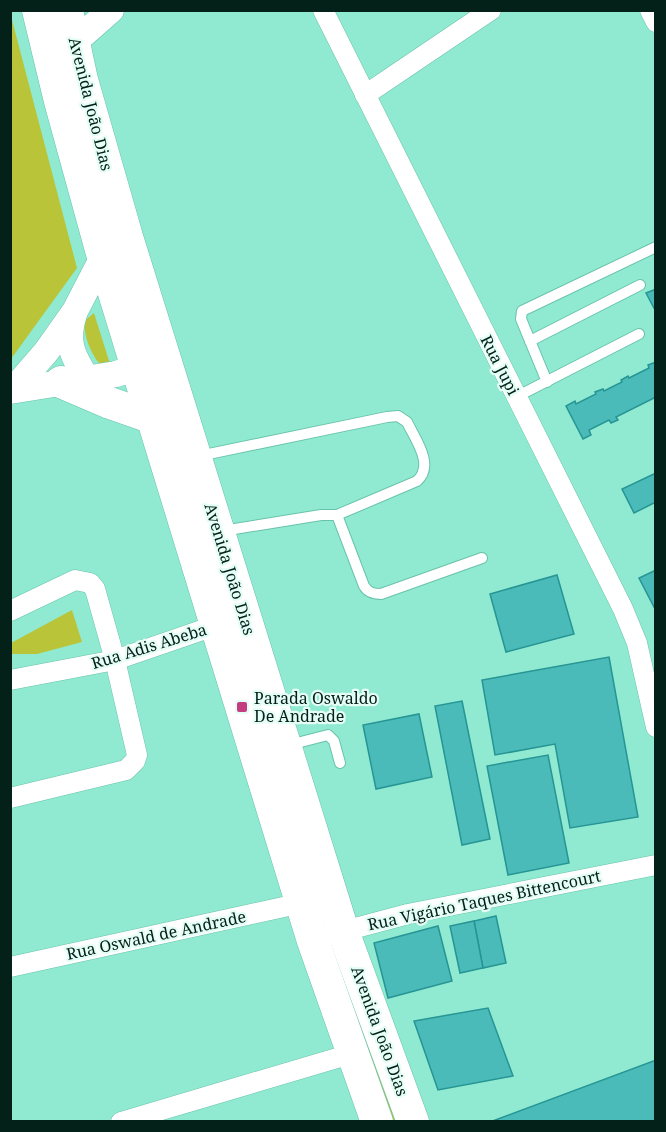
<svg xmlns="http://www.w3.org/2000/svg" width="666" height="1132" font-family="'Noto Serif',serif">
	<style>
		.green { fill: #b9c439 }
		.building { fill: #4abbb9; stroke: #269594; stroke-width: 1.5 }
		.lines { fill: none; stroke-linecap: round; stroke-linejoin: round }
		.service-casing { stroke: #68c3aa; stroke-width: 12 }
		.minor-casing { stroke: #68c3aa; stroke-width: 21 }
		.tertiary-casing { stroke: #68c3aa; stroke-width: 27 }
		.primary-casing { stroke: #68c3aa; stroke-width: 33 }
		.service { stroke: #fff; stroke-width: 10 }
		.minor { stroke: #fff; stroke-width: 20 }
		.tertiary { stroke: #fff; stroke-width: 26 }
		.primary { stroke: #fff; stroke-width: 32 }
		.poi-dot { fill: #c33d7f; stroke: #e4fdf5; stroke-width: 2 }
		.labels { text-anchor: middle; stroke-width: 4.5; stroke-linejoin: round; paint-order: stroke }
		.street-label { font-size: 16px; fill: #032019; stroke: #e4fdf5 }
		.poi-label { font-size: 16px; fill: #032019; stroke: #e4fdf5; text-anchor: start }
	</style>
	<rect width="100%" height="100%" fill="#90ead1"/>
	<g class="green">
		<polygon points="11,16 77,268 11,359 10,359"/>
		<path d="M94,313L110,364H100C92,356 81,331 86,320C88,317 92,315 94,313Z"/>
		<polygon points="72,610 82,642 37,654 11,654 11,643"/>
		<polygon points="336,953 396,1121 393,1121 337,967 334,954"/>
	</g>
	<g class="building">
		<polygon points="656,289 656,312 646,293"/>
		<polygon points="656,362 656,397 616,417 618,420 611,423 609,420 589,430 591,435 583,439 566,406 575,401 576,404 596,394 595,392 603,389 604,391 622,382 621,380 628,376 629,378 649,368 648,365"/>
		<polygon points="656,473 656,502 634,513 622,489"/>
		<polygon points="656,570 656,611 639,578"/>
		<polygon points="557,575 574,634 506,652 490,594"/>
		<polygon points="609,657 638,817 570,828 555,744 495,755 482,680"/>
		<polygon points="462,701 490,839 462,845 435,706"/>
		<polygon points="419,714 432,777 376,789 363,725"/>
		<polygon points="548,755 569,863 508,875 487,766"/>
		<polygon points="496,916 506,963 483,968 474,921"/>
		<polygon points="474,921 483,968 460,973 450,926"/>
		<polygon points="438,926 452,981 388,998 374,943"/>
		<polygon points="488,1008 513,1076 438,1090 414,1021"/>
		<polygon points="656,1060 656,1122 490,1122"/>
	</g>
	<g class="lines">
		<g class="service-casing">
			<g id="service">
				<polyline points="530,341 640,285"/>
				<polyline points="547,382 521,319 522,311 656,247"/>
				<polyline points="516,397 639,334"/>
				<path d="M199,456L387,417L398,416L407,422C415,439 435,465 417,481L337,515"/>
				<path d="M222,531L321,515H337L364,586C368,593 374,594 381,594L482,558"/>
				<polyline points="289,745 328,735 334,741 340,763"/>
			</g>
		</g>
		<g class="minor-casing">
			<g id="minor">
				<polyline points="323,10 623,609 637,643 656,727"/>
				<polyline points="650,10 656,22"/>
				<polyline points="365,95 491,10"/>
				<polyline points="10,611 75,580 90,583 95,589 115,660 137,755 135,761 126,770 10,798"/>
				<polyline points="10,680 115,660 217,625"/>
				<polyline points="333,934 408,914 656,865"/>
				<polyline points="10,967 302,903"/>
				<polyline points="121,1122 354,1053"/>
			</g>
		</g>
		<g class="tertiary-casing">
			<g id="tertiary">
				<polyline points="62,53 111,10"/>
				<path d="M74,314C65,342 72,355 87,379"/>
				<polyline points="13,390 46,352 75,311 103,257"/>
				<polyline points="10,391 116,374 154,362"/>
			</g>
		</g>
		<g class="primary-casing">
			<g id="primary">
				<polyline points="38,10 60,101 103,257 313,941 377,1122"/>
				<polyline points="67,10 82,80 127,237 343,931 413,1122"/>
				<polyline points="61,382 110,403 153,418"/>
			</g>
		</g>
		<use href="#service" class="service"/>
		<use href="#minor" class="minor"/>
		<use href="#tertiary" class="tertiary"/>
		<use href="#primary" class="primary"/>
	</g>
	<rect class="poi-dot" x="236" y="701" width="12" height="12" rx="3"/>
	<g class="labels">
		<g class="street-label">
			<text transform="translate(91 104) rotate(76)" y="6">Avenida João Dias</text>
			<text transform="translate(500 365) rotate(63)" y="6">Rua Jupi</text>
			<text transform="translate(230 569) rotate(73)" y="6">Avenida João Dias</text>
			<text transform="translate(149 646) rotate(-17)" y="6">Rua Adis Abeba</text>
			<text transform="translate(484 900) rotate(-12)" y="6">Rua Vigário Taques Bittencourt</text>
			<text transform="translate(156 935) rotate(-12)" y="6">Rua Oswald de Andrade</text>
			<text transform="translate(380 1031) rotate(70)" y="6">Avenida João Dias</text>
		</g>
		<g class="poi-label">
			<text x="254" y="704">Parada Oswaldo<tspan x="254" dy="18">De Andrade</tspan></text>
		</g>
	</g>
	<rect width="666" height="1132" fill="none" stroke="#032019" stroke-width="24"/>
</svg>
